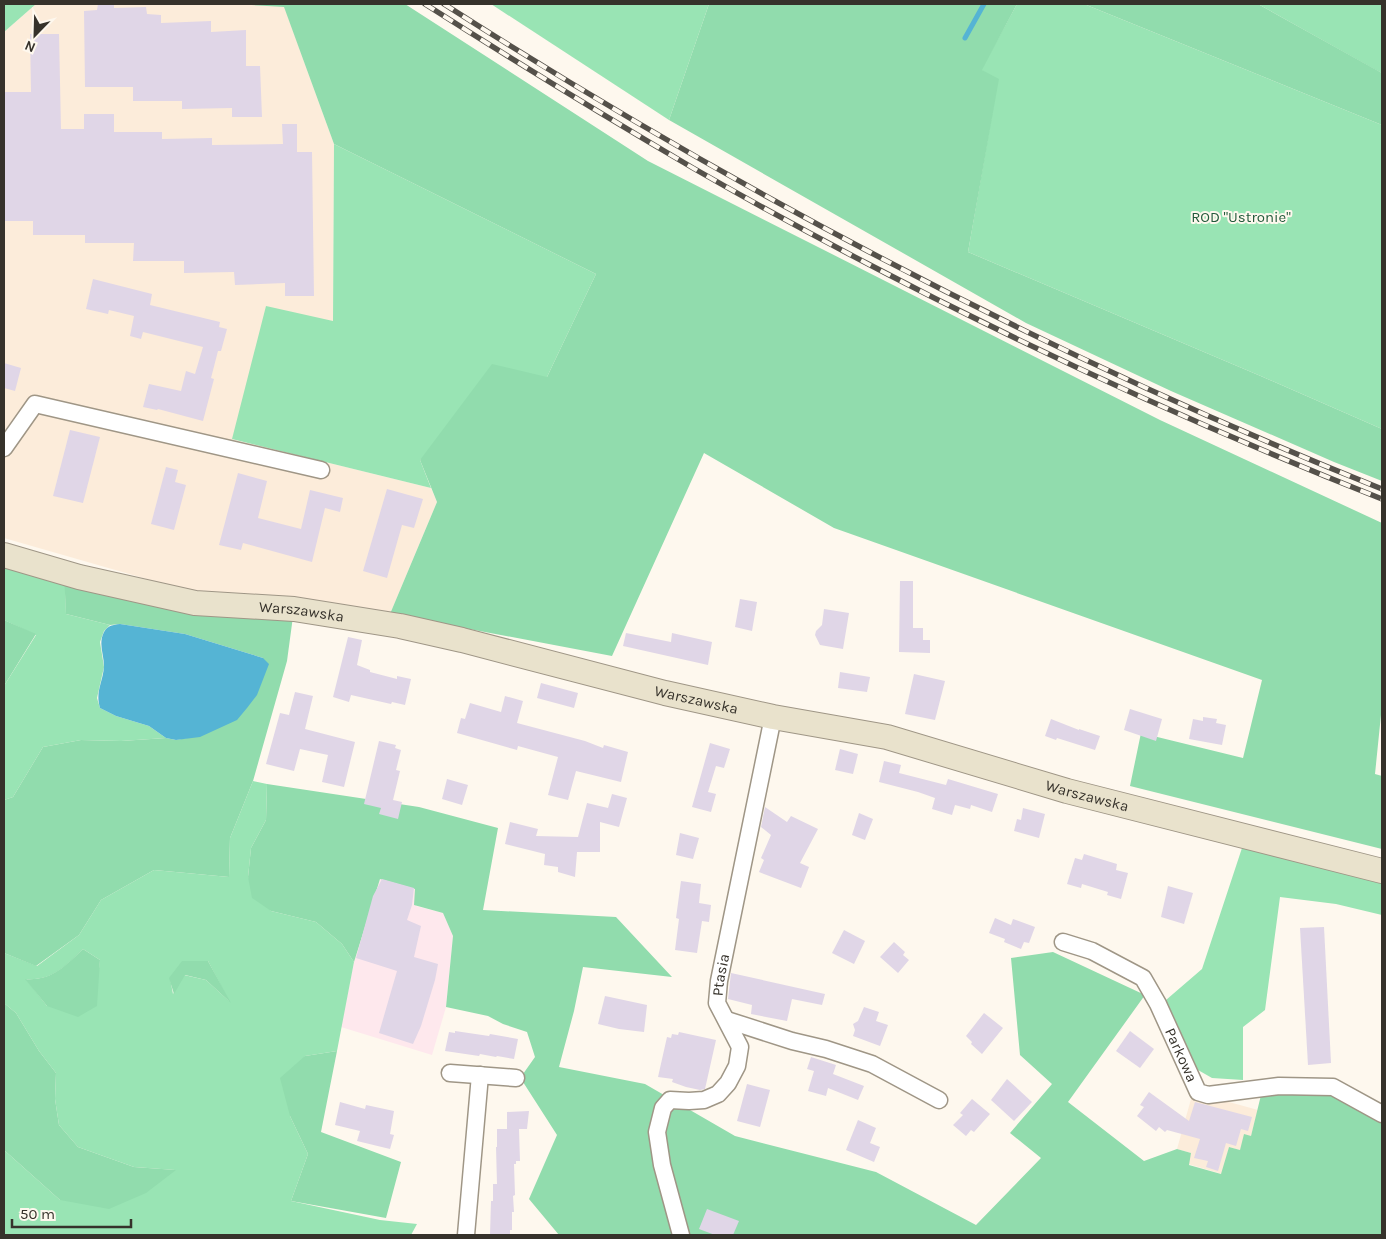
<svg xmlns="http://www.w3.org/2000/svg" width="1386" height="1239" font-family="Karla,sans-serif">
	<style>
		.commercial { fill: #fee8ed }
		.industrial { fill: #fcecda }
		.green { fill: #99e4b4; fill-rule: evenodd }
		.forest { fill: #91dcad }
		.water { fill: #55b4d4 }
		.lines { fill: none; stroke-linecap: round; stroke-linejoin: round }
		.stream { stroke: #55b4d4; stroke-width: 5 }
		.building { fill: #e0d6e7 }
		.street-casing { stroke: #9f9686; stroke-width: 19 }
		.secondary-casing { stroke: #9f9686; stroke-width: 26 }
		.street { stroke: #fff; stroke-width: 16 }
		.secondary { stroke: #e9e2cc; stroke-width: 24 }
		.rail-casing { stroke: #55514a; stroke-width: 5.5 }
		.rail { stroke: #fef8ee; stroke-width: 4; stroke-dasharray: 11; stroke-linecap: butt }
		.labels { text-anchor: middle; stroke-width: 4; stroke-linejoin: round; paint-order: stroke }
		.park-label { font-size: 15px; fill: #235a3b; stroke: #fef8ee }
		.street-label { font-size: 15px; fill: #36322b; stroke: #fef8ee }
	</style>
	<rect width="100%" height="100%" fill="#fef8ee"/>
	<polygon class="commercial" points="380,879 416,889 416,906 443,913 453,936 446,1007 432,1055 341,1027 354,962"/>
	<g class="industrial">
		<polygon points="36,4 233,4 284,6 334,144 333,322 232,439 431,488 437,502 390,614 192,592 4,538 4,32"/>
		<polygon points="1193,1092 1258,1110 1251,1136 1240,1150 1229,1147 1222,1174 1188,1164 1191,1153 1177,1149"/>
	</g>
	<g class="green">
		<polygon points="4,4 36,4 4,32"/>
		<polygon points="491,4 709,4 669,120"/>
		<polygon points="1017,4 1084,4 1382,125 1382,429 1263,377 968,252 998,80 981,70"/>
		<polygon points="1258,4 1382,4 1382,73 1376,70"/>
		<polygon points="334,144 596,274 547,377 420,460 431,488 232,439 266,306 333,321"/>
		<polygon points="4,564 65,581 66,614 110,625 104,631 100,642 104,667 97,698 100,708 116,716 149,726 166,738 121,741 81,740 43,747 13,797 4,800 4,686 36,635 4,620"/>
		<path d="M253,781L267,784L266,820L251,848L248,877L271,911L316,922L342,944L354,962L337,1051L305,1056L290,1116L308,1154L291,1201L380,1220L417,1224L411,1235H4V1150L60,1200L175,1170L134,1167L78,1147L59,1125L55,1099L56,1073L39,1051L16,1013L4,1003V953L37,966L79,935L101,900L154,870L229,877L230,838ZM83,949L100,960L98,977L47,1006L26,979C52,981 66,966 83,949ZM208,961L229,1001L206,980L184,975L173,994L170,978Z"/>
		<polygon points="1242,848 1382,882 1382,915 1336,904 1280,897 1265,1010 1243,1027 1243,1080 1212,1078 1198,1070 1166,1000 1202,969"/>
	</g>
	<g class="forest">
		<polygon points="233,4 405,4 648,161 1160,420 1382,523 1382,705 1375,774 1382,776 1382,849 1130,786 1141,733 1243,758 1262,680 834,528 704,453 612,656 390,614 437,502 420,460 492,364 547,377 596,274 334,144 284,7"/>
		<polygon points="709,4 1017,4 982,70 999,79 968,252 1263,377 1382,429 1382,481 1334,462 1171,391 1026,323 669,120"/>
		<polygon points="1084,4 1258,4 1382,73 1382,125"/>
		<polygon points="64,573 294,609 287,661 253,781 230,838 229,877 154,870 101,900 79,935 36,966 4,953 4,800 13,797 43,747 81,740 121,741 166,738 176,740 187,738 263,658 185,634 120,624 110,625 66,614"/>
		<polygon points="4,620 36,634 4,686"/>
		<polygon points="267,784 419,807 498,828 483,910 616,917 672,977 583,967 574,1011 559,1067 645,1084 735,1136 876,1172 976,1225 1041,1158 1010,1133 1052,1084 1020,1055 1011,958 1053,952 1145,995 1068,1102 1144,1161 1177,1149 1191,1153 1189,1165 1221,1174 1229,1147 1240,1150 1244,1134 1251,1136 1262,1091 1333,1087 1382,1114 1382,1235 559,1235 529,1199 557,1135 523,1082 523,1074 535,1057 527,1032 503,1024 488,1016 446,1007 453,936 443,913 414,905 415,889 380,879 354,962 342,944 316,922 271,911 252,898 248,877 251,848 266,820"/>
		<path d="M83,949L100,960L97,1006L78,1017L47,1006L25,979C52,981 65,966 83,949Z"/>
		<polygon points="182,961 208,961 231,1003 206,980 185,975 174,994 169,978"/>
		<polygon points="4,1003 16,1013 39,1051 56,1073 55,1099 59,1125 78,1147 134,1167 176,1170 146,1193 109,1209 60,1200 4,1150"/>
		<polygon points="337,1051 321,1132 401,1162 386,1218 291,1201 308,1154 290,1116 280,1078 305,1056"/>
	</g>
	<path class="water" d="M120,624L185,634L263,658L269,664L257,695L247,708L237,720L200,737L176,740L166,738L149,726L116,716L100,708C95,691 103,683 104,666C104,654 98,644 104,632C108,625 113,625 120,624Z"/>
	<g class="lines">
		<polyline class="stream" points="965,38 984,4"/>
	</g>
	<g class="building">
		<polygon points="98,4 114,4 114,8 146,7 147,14 161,15 161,23 211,21 211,32 246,30 246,66 260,66 262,117 232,117 232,108 182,109 182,101 133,101 133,87 85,87 84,11 97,10"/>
		<polygon points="30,34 59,34 61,129 84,129 84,114 114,114 114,132 162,132 162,139 212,138 212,145 283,144 282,124 297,124 297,152 312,152 314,296 285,296 285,283 235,285 234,272 184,273 184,261 133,261 134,243 85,243 85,235 33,235 33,221 4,221 4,92 31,92"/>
		<polygon points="93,279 152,294 150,305 220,322 219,327 227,329 221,351 218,351 211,378 214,379 203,421 158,409 157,410 143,407 149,384 181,391 186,371 195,374 203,347 143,332 141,339 130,336 134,316 109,310 108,314 86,309"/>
		<polygon points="4,363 21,368 15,391 4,388"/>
		<polygon points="70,430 100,437 83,503 53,496"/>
		<polygon points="166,467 178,470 175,482 186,485 174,530 151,524"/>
		<polygon points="238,473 267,481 258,518 301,529 310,490 343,498 340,512 325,508 312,562 243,543 241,550 219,545"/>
		<polygon points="387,489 423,499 414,528 402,525 387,578 363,571"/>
		<polygon points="900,581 913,581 913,628 923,628 923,640 930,640 930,653 899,652"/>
		<polygon points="740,599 757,602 752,631 735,627"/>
		<polygon points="824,609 849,613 843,649 820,645 815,635 816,631 822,625"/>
		<polygon points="626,633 671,642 672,633 712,642 708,665 623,646"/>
		<polygon points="348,637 362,640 357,665 370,670 370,672 397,679 397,676 411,679 405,705 392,702 391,704 351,695 349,702 333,697"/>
		<polygon points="840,672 870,677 867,692 838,688"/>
		<polygon points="914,674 945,681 935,720 905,714"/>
		<polygon points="541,683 578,693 574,708 537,698"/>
		<polygon points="295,692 313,696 305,729 355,742 344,787 322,782 328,755 300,749 294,771 266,764 280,713 289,715"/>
		<polygon points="505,696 523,701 517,723 585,741 603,748 604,745 628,752 621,782 576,771 568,800 548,795 558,757 518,746 517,750 457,733 461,718 465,719 470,703 501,712"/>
		<polygon points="1130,709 1162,719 1156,741 1124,730"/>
		<polygon points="1203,717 1217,719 1216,723 1226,725 1222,745 1189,739 1193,719 1203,721"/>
		<polygon points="1051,719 1079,730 1079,729 1100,736 1095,750 1057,738 1056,740 1045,736"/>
		<polygon points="379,741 396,745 395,748 401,750 396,770 400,771 393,800 402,802 398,819 379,814 381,808 364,804"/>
		<polygon points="710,743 730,749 724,768 716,766 708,792 716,794 711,812 692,807"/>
		<polygon points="840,749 858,754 853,774 835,770"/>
		<polygon points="884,761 901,765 899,773 946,785 948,779 998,794 992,812 971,805 970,809 955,805 952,815 932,809 935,798 918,792 879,782"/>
		<polygon points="447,779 468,785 462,805 442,799"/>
		<polygon points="612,794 627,798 619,827 600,822 600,852 577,852 575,877 558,872 558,867 544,865 545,854 505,844 510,822 538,829 536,836 578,837 587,803 608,808"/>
		<polygon points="765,807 787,822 791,816 818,829 800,863 809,867 801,888 759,872 764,860 761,858 771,835 761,827"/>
		<polygon points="1023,808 1045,814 1039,838 1014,831 1017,819 1021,820"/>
		<polygon points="859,813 873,819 865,840 852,835"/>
		<polygon points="680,833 699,838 693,859 676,855"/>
		<polygon points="1084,854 1117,864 1116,870 1128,873 1121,899 1107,895 1108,892 1082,884 1081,888 1067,884 1075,858 1082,860"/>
		<polygon points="382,879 414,888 412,905 407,920 421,926 414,957 438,964 435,980 421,1026 413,1044 379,1033 397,971 356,958 373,896"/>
		<polygon points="681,881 701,884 699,903 711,905 709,922 702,921 697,953 675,950 679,919 676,918"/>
		<polygon points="1168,886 1193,893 1184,924 1161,917"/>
		<polygon points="995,918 1011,925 1013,919 1035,927 1029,943 1024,942 1021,949 1004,942 1005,939 989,933"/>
		<polygon points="1324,927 1331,1063 1308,1065 1300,928"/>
		<polygon points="844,930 865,941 854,964 832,953"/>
		<polygon points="894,942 905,952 903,955 909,960 898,973 880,957"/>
		<polygon points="731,973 825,994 822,1005 792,999 787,1021 751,1014 752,1005 728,999"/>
		<polygon points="605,996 647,1005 644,1032 619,1029 598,1024"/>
		<polygon points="864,1007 879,1012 876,1021 888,1025 880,1046 853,1036 855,1030 853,1024 858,1021"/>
		<polygon points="984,1013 1003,1028 982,1054 971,1044 972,1042 966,1036"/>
		<polygon points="455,1031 489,1036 490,1034 518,1039 514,1059 497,1056 496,1057 480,1054 479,1056 445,1051 449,1032 455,1033"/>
		<polygon points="1130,1031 1154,1049 1140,1068 1116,1051"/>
		<polygon points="679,1032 716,1040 705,1089 700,1090 686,1087 672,1082 673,1079 658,1077 667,1037 671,1038 672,1034 678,1035"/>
		<polygon points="811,1057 836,1065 833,1074 864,1086 858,1100 828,1088 826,1096 808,1091 814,1071 807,1069"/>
		<polygon points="1007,1079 1032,1102 1014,1121 991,1100"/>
		<polygon points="747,1084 770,1090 760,1127 737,1121"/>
		<polygon points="1149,1092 1189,1121 1195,1102 1252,1117 1248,1131 1241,1129 1236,1146 1226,1143 1218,1171 1206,1167 1208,1161 1194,1158 1200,1139 1167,1130 1165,1132 1159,1127 1156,1131 1137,1116 1144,1107 1140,1105"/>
		<polygon points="972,1099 990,1114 974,1132 971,1130 966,1136 953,1125 963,1115 960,1113"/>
		<polygon points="340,1102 365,1109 366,1105 394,1111 390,1134 394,1135 390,1149 357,1141 360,1131 335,1125"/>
		<polygon points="529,1111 527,1129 519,1129 520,1161 516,1161 516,1164 514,1164 515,1195 513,1196 514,1212 512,1212 512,1230 510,1230 510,1235 490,1235 491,1201 493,1201 493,1184 497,1184 496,1147 497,1147 497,1129 507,1129 507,1112"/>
		<polygon points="858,1120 876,1128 870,1143 880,1147 874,1162 846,1150"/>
		<polygon points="707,1209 739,1221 733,1235 715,1235 699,1229"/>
	</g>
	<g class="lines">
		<g class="street-casing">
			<g id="street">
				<polyline points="4,448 35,404 321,470"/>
				<path id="s1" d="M1063,942L1092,951L1143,978L1158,1004L1198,1092L1208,1095L1279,1086L1333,1087L1382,1114"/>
				<polyline points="727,1020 792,1041 826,1049 872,1064 939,1100"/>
				<polyline points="450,1073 516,1078"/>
				<polyline points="466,1235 480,1075"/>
				<path id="s2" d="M681,1235L662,1165L657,1132L663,1108L670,1100L689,1101L704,1100L718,1094L728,1083L737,1066L740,1047L717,1003L719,981L773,717"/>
			</g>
		</g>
		<g class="secondary-casing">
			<g id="secondary">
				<path id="s3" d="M4,555L79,577L195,603L294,609L400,626L462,640L665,693L773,717L887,737L1067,791L1382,871"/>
			</g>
		</g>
		<use href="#street" class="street"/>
		<use href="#secondary" class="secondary"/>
		<g class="rail-casing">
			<g id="rail">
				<path d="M425,4C513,60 603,115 693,168C914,295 1145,405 1382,499"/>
				<path d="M444,4C741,194 1054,358 1382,489"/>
			</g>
		</g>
		<use href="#rail" class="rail"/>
	</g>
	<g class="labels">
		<g class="park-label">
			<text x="1241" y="222">ROD "Ustronie"</text>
		</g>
		<g class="street-label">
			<text dy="5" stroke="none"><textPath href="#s3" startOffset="304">Warszawska</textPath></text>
			<text dy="5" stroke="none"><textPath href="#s3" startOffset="709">Warszawska</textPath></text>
			<text dy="5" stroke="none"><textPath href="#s3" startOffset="1112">Warszawska</textPath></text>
			<text dy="5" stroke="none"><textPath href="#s2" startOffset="322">Ptasia</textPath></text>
			<text dy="5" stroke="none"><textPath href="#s1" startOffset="174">Parkowa</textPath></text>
		</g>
	</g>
	<rect width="1386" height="1239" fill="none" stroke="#36322b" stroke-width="10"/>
	<g transform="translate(35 35) rotate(203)" stroke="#fef8ee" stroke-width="4" paint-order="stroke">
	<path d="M0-4L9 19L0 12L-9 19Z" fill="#36322b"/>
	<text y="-8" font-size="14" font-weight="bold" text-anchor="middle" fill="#36322b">N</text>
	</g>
	<path d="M12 1219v8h119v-8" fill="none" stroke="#36322b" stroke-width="2.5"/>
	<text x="20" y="1219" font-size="15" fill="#36322b" stroke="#fef8ee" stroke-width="4" paint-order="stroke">50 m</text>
</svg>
